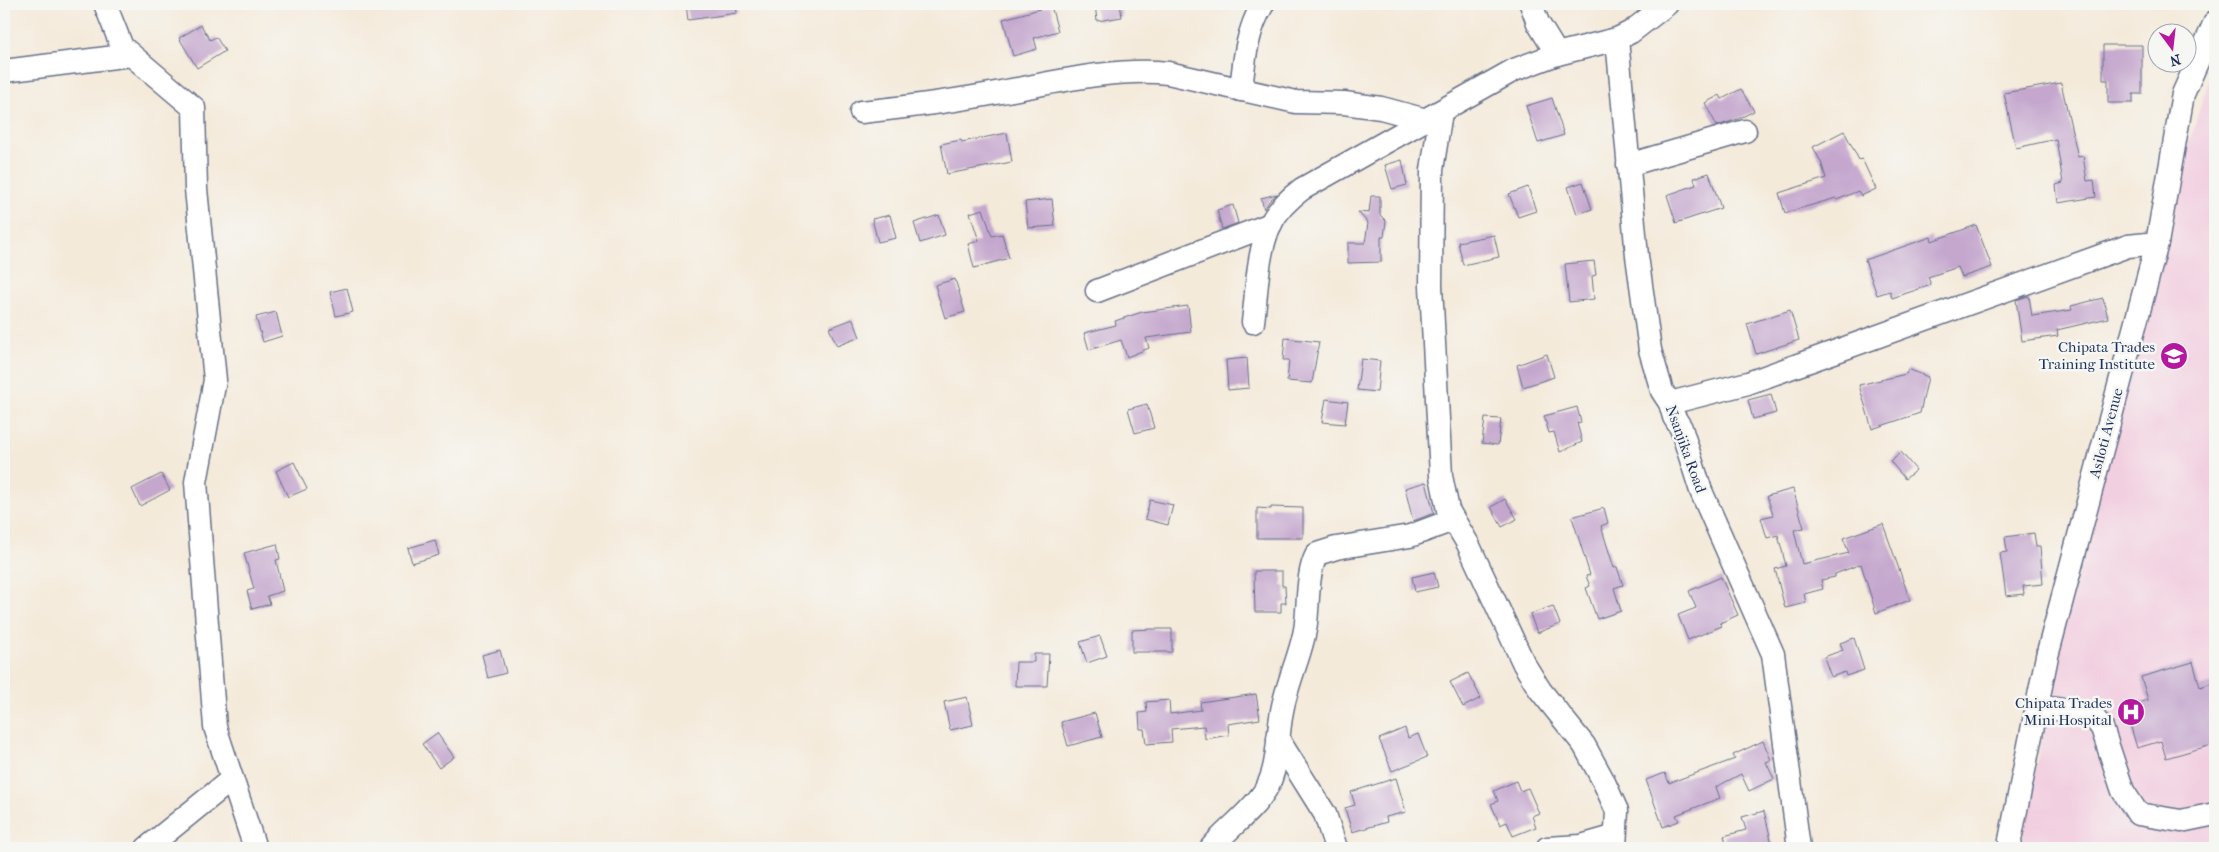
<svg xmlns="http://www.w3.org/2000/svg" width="2219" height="852" font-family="'IM FELL French Canon',serif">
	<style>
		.built { fill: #f2cfe0 }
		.building { fill: #c5a7ce }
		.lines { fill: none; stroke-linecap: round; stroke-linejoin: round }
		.minor-casing { stroke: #677089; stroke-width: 25 }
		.minor { stroke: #fff; stroke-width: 22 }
		.labels { text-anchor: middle; stroke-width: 5; stroke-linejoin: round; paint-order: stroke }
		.poi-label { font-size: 15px; fill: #1b2f5e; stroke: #f6f6f2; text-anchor: end }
		.street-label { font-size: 15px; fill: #1b2f5e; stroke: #f6f6f2 }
	</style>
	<rect width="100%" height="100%" fill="#f6f6f2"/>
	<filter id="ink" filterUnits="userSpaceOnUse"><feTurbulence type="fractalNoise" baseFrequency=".02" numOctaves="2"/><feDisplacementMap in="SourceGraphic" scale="10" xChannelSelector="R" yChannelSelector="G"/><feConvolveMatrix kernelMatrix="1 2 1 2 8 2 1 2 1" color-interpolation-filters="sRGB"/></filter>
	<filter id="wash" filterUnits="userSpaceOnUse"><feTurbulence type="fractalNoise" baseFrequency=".0096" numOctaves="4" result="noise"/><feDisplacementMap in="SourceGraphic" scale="20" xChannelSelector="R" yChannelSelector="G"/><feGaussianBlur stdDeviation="1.12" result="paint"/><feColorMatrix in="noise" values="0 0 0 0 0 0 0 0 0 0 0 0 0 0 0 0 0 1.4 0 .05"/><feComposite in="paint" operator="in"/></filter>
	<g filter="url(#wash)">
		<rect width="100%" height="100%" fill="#f4eada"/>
		<polygon class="built" points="2215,61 2215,848 2020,848 2074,575 2188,146"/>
		<g id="blocks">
			<g class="building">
				<polygon points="686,4 736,4 737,13 688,20"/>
				<polygon points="1095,4 1120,4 1122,17 1097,21"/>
				<polygon points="1051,6 1058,31 1034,38 1037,49 1013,56 1003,19"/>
				<polygon points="201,25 210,40 216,37 225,51 197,68 179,38"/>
				<polygon points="2103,45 2142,45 2142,94 2133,94 2133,103 2108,103 2108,80 2103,80"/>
				<polygon points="2061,83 2078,157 2083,156 2087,181 2094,180 2096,197 2058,203 2056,185 2063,183 2056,139 2016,148 2004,93"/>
				<polygon points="1741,89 1754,111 1738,119 1717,126 1705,103 1720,95 1722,99"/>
				<polygon points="1552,98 1564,135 1538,143 1526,106"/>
				<polygon points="1844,131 1859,160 1862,159 1876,189 1861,196 1858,191 1837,200 1836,198 1785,213 1779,193 1826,178 1821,162 1813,147"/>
				<polygon points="1007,133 1012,162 947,174 941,144 961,140 962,142"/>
				<polygon points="1402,160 1407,185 1392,189 1385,165"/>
				<polygon points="1709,173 1721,208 1676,223 1667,195 1696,185 1694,178"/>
				<polygon points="1583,182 1592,209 1577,214 1568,187"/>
				<polygon points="1528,187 1536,211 1518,217 1509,194"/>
				<polygon points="1277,194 1270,200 1264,209 1261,198"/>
				<polygon points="1371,196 1380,196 1380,215 1386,221 1384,237 1381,237 1381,262 1348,263 1348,243 1365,243 1368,223 1358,212 1369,213"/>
				<polygon points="1052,199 1055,226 1028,228 1025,202"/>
				<polygon points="1233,205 1238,223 1222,229 1217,210"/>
				<polygon points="983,209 992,236 1002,234 1009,258 974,268 968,244 979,241 970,213"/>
				<polygon points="890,215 896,238 878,242 872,219"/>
				<polygon points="939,215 945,235 920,243 914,223"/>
				<polygon points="1976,225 1992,267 1962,277 1958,267 1928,277 1931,285 1892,298 1890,291 1877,295 1865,260 1931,237 1932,241"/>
				<polygon points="1494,235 1499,257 1463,265 1458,242"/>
				<polygon points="1594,261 1596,275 1592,276 1594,299 1569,302 1565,264"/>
				<polygon points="955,279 965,312 945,318 935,285"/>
				<polygon points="347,288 353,312 336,316 330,292"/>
				<polygon points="2029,296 2032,316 2072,310 2071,306 2103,298 2108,318 2057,330 2058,336 2022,341 2016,300"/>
				<polygon points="1188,306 1191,332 1146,338 1149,348 1127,357 1121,340 1089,350 1084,333 1116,325 1115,321 1142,312"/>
				<polygon points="1790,310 1799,340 1756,354 1747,324"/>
				<polygon points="276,312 282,336 263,342 256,317"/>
				<polygon points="853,319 860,337 837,346 829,328"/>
				<polygon points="1285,338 1319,342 1312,383 1287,381 1289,360 1283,360"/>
				<polygon points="1547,354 1554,377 1523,387 1517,365"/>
				<polygon points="1247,358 1249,388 1228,390 1226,360"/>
				<polygon points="1361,359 1380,361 1377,392 1357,390"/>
				<polygon points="1908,369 1928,377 1920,413 1872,429 1859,385 1906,374"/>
				<polygon points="1771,394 1776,413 1753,419 1748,400"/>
				<polygon points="1326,399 1348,402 1345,424 1322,422"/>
				<polygon points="1147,404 1154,428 1135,433 1128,409"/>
				<polygon points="1577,407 1581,422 1577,423 1582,442 1560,452 1554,432 1549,433 1544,416"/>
				<polygon points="1485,418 1501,419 1498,445 1482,443"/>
				<polygon points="1901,452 1916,470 1905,479 1890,461"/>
				<polygon points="294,462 307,489 288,497 276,471"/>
				<polygon points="161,474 170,490 140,506 132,489"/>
				<polygon points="1426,482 1434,513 1413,521 1405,488"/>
				<polygon points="1793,489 1804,528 1794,530 1802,564 1849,553 1843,538 1883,524 1910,600 1876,613 1861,564 1835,574 1835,577 1821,580 1823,589 1804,594 1806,603 1785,608 1775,569 1786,566 1778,535 1767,538 1761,518 1773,515 1767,496"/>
				<polygon points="1505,499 1517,519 1502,527 1491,507"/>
				<polygon points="1150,500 1173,505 1168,525 1145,519"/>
				<polygon points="1271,507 1303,508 1303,538 1257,538 1257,508 1271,509"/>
				<polygon points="1604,508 1608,523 1601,526 1614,568 1617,567 1623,585 1614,588 1621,611 1597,619 1586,588 1590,586 1586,576 1590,575 1572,517"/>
				<polygon points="2034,533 2036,546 2040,546 2043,584 2023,586 2024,594 2006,596 2000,553 2007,552 2005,537"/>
				<polygon points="435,540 439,555 412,563 408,548"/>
				<polygon points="277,544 280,559 276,560 283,591 267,596 270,604 252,609 247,591 254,589 244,553"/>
				<polygon points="1254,571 1282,571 1282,586 1285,586 1286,603 1281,603 1281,612 1255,612"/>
				<polygon points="1434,572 1438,587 1415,592 1412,577"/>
				<polygon points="1721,577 1738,615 1720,623 1722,626 1688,640 1678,615 1696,608 1689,591"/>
				<polygon points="1553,606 1560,624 1537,633 1530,614"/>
				<polygon points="1152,629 1172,629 1172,652 1132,652 1132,630"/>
				<polygon points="1100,636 1107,656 1087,663 1080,642"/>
				<polygon points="1854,638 1864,670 1846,676 1845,672 1831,677 1824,657 1843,650 1840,643"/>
				<polygon points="500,650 506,673 488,678 482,655"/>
				<polygon points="1034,654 1049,654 1047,686 1015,686 1016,662 1034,662"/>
				<polygon points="2193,662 2200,687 2215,682 2215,744 2166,758 2161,741 2137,748 2125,707 2148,700 2141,677"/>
				<polygon points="1468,673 1481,698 1463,707 1450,682"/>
				<polygon points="1256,694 1260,719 1228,724 1229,735 1205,739 1204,726 1171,729 1172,742 1146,744 1144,729 1140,729 1139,713 1147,712 1146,702 1169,700 1170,714 1201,710 1200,702"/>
				<polygon points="967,697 973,725 950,730 944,702"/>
				<polygon points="1095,713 1102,737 1068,746 1061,722"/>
				<polygon points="1405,728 1408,738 1418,734 1427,757 1392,771 1379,739"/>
				<polygon points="437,733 454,757 439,768 422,744"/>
				<polygon points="1763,741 1771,760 1766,762 1774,779 1749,791 1741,774 1716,787 1720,798 1676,815 1679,821 1663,827 1646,780 1665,773 1669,783 1735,759 1733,755"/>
				<polygon points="1396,778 1406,812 1386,817 1387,822 1352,832 1345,808 1355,805 1351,792"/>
				<polygon points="1516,781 1520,791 1528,788 1539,813 1532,816 1536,827 1513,836 1507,822 1500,825 1491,804 1498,801 1494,791"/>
				<polygon points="1764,811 1773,848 1727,848 1724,836 1746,830 1742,817"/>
			</g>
		</g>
	</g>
	<g filter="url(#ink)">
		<use href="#blocks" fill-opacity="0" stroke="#677089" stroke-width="1"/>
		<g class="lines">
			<g class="minor-casing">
				<g id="minor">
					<polyline points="105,4 122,47 194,108 196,189 215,380 196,482 215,727 255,848"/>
					<polyline points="1531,4 1538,23 1557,54"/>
					<polyline points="1617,39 1637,256 1650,350 1662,391 1670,403 1674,417 1681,428 1701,491 1773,654 1799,848"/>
					<polyline points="4,71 131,55"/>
					<path d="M1241,90C1244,60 1247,30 1263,4"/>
					<path d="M861,112C908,107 955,101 1001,92C1052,83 1116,67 1168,73L1296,102L1344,103L1381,108L1426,120"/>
					<polyline points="1441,112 1432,170 1431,286 1441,476 1448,510 1468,544 1524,664 1540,690 1584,745 1603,780 1617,811 1615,847"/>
					<polyline points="1628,165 1745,131"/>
					<polyline points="1097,291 1271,224"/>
					<path d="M1253,322C1257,291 1257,252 1271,223C1278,209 1290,198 1302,189L1514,70L1557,54L1617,39L1631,32L1667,4"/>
					<polyline points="1670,403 1748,383 2128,246 2157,243"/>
					<polyline points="2037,706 2091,714 2102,728 2123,791 2138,814 2181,821 2215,814"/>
					<polyline points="1278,739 1325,814 1336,848"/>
					<polyline points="147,848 232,779"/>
					<path d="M1211,848C1228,828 1252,812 1266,789C1279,767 1277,736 1282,711C1287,683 1300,657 1305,630C1309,608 1306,573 1317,554L1336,548L1410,536L1453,520"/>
					<polyline points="1547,848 1581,846 1609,838 1616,848"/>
					<polyline points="2011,848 2010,840 2047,656 2157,243 2183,94 2215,22"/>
				</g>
			</g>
			<use href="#minor" class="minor"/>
		</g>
	</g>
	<defs>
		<g id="school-disc" transform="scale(1.4375)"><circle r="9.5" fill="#b5179e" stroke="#f6f6f2"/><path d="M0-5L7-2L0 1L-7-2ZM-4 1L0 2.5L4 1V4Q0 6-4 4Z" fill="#fff"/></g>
		<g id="hospital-disc" transform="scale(1.4375)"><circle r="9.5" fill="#b5179e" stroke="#f6f6f2"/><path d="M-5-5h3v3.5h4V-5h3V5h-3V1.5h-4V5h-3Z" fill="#fff"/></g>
	</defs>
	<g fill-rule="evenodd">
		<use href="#school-disc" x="2174" y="356"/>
		<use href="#hospital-disc" x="2131" y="712"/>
	</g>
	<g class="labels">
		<g class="poi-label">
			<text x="2155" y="352">Chipata Trades<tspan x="2155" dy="17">Training Institute</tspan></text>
			<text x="2112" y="708">Chipata Trades<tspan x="2112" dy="17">Mini Hospital</tspan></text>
		</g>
		<g class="street-label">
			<text transform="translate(2106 433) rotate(-75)" y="5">Asiloti Avenue</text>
			<text transform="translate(1686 449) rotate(70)" y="5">Nsanjika Road</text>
		</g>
	</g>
	<rect width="2219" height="852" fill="none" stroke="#f6f6f2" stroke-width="20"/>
	<g transform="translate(2172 48) rotate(165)"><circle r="24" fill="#f6f6f2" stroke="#9ea6b7"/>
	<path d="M0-4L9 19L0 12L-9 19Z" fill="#b5179e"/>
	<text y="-8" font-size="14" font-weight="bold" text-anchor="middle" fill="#1b2f5e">N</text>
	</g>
</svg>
